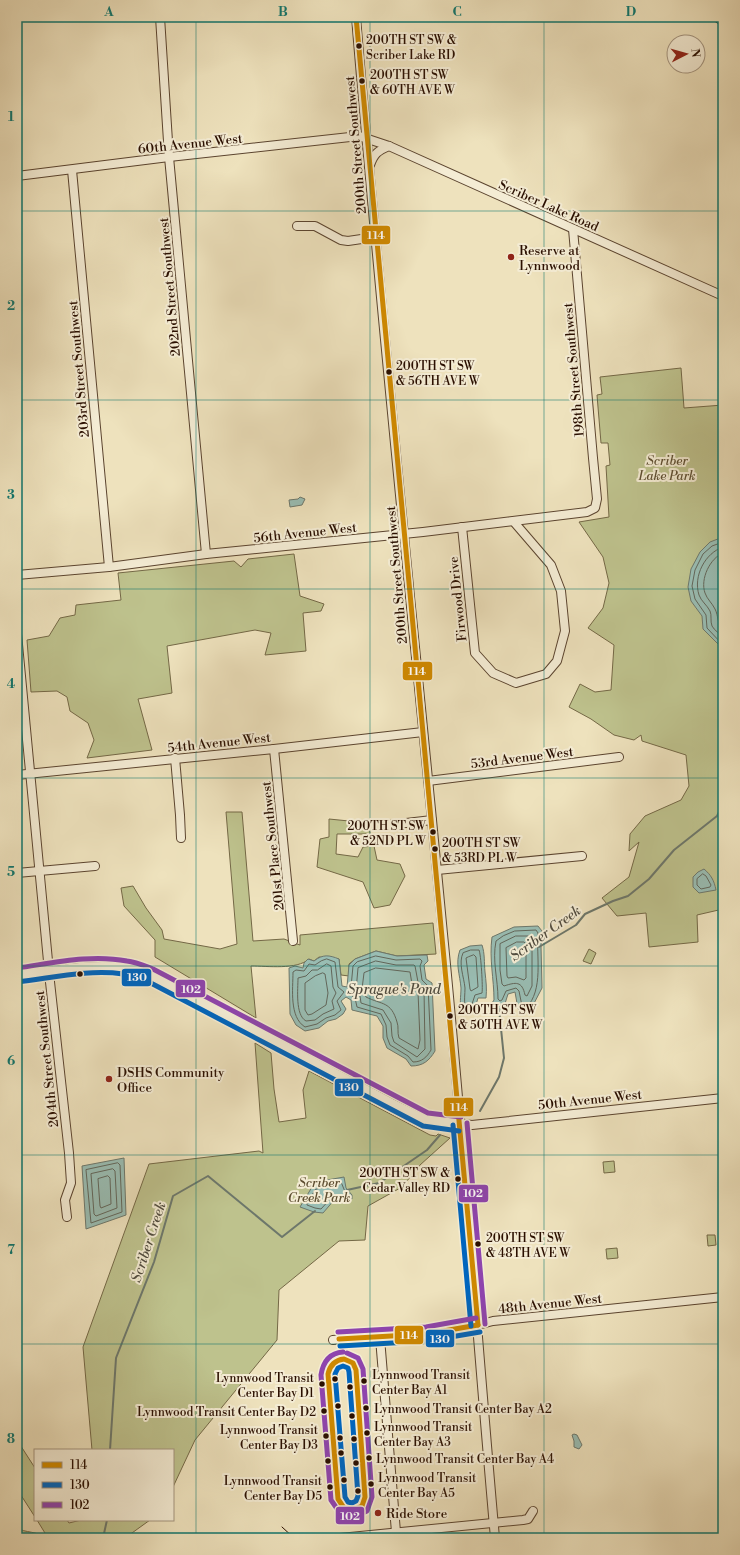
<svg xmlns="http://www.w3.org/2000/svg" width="740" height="1555" font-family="'Libre Bodoni',serif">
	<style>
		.green { fill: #bec28d; stroke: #746846 }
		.water { fill: #99bdb3; stroke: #6d776b }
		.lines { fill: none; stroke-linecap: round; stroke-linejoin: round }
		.shore { stroke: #62665a; stroke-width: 1 }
		.stream { stroke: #6d776b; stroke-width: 2 }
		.minor-casing { stroke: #5b442f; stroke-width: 10 }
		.highway-casing { stroke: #2a0f00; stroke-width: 14 }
		.minor { stroke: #f4ecd4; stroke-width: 8 }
		.highway { stroke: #eee2bd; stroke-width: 12 }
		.tram { stroke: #2a0f00; stroke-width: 1 }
		.bus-1-casing { stroke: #f4ecd4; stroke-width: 8 }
		.bus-2-casing { stroke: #f4ecd4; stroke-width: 8 }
		.bus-3-casing { stroke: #f4ecd4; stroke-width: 8 }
		.bus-1 { stroke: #ce8800; stroke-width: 5 }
		.bus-2 { stroke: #0065bd; stroke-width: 5 }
		.bus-3 { stroke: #8e44ad; stroke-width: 5 }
		.grid { fill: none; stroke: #0f766e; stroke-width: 1; stroke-opacity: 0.55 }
		.bus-dot { fill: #2a0f00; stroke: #f4ecd4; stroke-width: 1.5 }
		.poi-dot { fill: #8f2418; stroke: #f4ecd4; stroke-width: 1.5 }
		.labels { text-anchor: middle; stroke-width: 4; stroke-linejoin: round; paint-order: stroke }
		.bus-label { font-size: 12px; fill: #2a0f00; stroke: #f4ecd4; text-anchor: start }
		.street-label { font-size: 13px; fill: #2a0f00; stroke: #f4ecd4 }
		.poi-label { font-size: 13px; fill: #2a0f00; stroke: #f4ecd4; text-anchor: start }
		.park-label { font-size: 13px; font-style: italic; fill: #5e4e31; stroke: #f4ecd4 }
		.water-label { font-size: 14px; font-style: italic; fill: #514c3f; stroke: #f4ecd4 }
		.line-badge { stroke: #f4ecd4; stroke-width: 1.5 }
		.badge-label { font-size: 11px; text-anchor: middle; font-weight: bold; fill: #fff }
		.neatline { fill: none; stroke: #0f766e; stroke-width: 1.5 }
		.grid-label { font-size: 13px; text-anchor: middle; font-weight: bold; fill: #0f766e }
	</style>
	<rect width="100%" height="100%" fill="#eee2bd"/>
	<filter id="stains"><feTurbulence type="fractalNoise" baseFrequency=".005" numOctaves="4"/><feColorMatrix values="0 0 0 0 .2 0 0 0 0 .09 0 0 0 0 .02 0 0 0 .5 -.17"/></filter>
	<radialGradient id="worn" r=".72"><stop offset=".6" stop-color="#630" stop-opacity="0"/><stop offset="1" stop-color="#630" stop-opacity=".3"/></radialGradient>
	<g class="green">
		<polygon points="681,368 684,408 723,405 723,909 697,915 698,942 649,947 646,913 617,916 602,898 629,877 639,842 629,851 630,834 645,816 681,800 689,786 686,755 642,741 641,735 634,740 614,735 591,719 569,707 580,684 595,692 611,690 614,645 588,628 603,608 609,583 603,557 579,522 609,517 606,466 610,465 608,443 601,443 597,395 602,394 600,377"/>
		<polygon points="294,554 300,596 324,604 321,611 303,613 306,651 265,655 271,633 255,630 167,646 172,693 138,699 152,750 87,758 94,740 88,723 70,711 67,697 57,691 31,692 27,640 49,636 60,618 75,615 76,605 121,600 118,573 234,561 241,567 248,559"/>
		<path d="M226,812H242L253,941L284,939L300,945V935L433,923L436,954L397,956L376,951L355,959L349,964V976L341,975L339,959L319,957L314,961L309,959C297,970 267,966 251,966L256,1018L155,957V940L124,906L121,888L133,886L146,908L162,930L164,939L220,949L237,944Z"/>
		<polygon points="329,819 369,823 370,834 337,834 336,854 358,857 363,847 374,846 377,860 400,864 405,876 390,905 374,908 363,882 317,867 320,839 329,837"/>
		<polygon points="589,949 596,953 591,964 583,961"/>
		<polygon points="255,1043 271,1053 274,1089 279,1122 306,1118 303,1090 309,1071 430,1135 436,1136 438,1134 450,1138 420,1165 402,1187 368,1206 365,1240 339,1241 279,1290 277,1340 195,1440 173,1487 173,1450 92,1450 83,1347 149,1164 259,1151 263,1153"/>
		<polygon points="614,1161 615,1172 604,1173 603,1162"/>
		<polygon points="707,1235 715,1235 716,1245 708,1246"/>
		<polygon points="617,1248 618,1258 607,1259 606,1249"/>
		<polygon points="17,1440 35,1468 35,1517 17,1489"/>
		<polygon points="37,1520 67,1520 69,1523 81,1520 150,1520 125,1538 48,1538"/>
		<path d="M17,1528C25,1533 38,1531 45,1538H17Z"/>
	</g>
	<g class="water">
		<polygon points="300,497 305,499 302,505 290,507 289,500 298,499"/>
		<polygon points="723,537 723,649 703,629 702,616 691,601 688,587 691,569 700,552 710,542"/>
		<path d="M704,869C711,875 714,880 716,890L699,893L693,887V877L698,872Z"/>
		<path d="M538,926L542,931L541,946L542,988L530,1011L525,1013L518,1009L515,992L508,994L503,1010L494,1013L490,1006L494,1000C494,979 489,959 492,937L514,927Z"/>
		<path d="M482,945C485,954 484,962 485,972C486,981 487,989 486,998H478L474,1011L462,1013C459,1005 461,996 461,988C460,975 455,963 460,950L470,946Z"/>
		<path d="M376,951L397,956L427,955L428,961L424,965L426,979L432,983L435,1051C429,1061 423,1066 411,1066L406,1059L387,1048L383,1038V1026L377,1016L352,1010L351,1000L346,997L341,1001L346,1009L343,1014L336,1019L328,1021L319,1028L305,1031L296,1025L290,1014L289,968L295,966L303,968L304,963L308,959L314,961C323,954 329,955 339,959L342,986L347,987L349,965L355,959Z"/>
		<polygon points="124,1158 126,1215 86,1229 82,1166"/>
		<polygon points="344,1177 346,1188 352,1195 352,1199 348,1201 335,1199 323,1213 314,1212 300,1207 312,1187 327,1180"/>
		<polygon points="574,1434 577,1435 582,1445 579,1449 574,1447 574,1441 572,1435"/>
	</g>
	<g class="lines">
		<g class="shore">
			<polyline points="723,542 712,546 703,554 695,570 692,586 695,599 706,615 707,628 723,645"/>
			<path d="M723,547C705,553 693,576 699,595C701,601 707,605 710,611C712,615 710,621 712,626C714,630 720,634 723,637"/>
			<path d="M723,553C710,558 700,579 705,593C707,599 712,603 715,609C719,617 716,621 723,629"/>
			<polygon points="703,874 706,876 711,885 710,887 701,889 697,885 697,879"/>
			<path d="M515,931L536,930L538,933C536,956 544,990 526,1008L522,1006L519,991L516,988L506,991L502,1000L500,1001L498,999C498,979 492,961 496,941L503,936Z"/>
			<path d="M516,936H530L532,937V986L527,996L525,995C522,981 516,982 504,986L502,984L500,970V944Z"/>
			<polygon points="517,942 524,942 526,944 526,978 524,980 516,977 508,978 507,976 506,948"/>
			<path d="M471,950H479C481,954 483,988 482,993L475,995L471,1007L466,1008L465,1007C464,1000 465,994 465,988C464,977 458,963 463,953Z"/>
			<polygon points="474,955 476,957 478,987 471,991 470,989 466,958 468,957"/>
			<path d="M376,956L396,960L420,959L422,961L420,966L422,980L428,986L431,1050C427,1057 422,1062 413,1062L408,1056L390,1045L387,1037L386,1025L381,1014L357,1007L355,998L348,993L351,987L353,966L357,962Z"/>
			<path d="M327,959L335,962L338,987L344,992L337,1001L341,1010L335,1015L326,1018L317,1024L305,1027C289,1017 293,989 293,972L296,970L304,971L309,964L315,965L321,961Z"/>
			<polygon points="376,961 396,965 414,965 415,966 418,982 424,989 425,1049 417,1057 394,1042 392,1036 391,1023 383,1010 361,1003 360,996 356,991 358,968"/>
			<path d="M327,964L331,966L333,987L336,993L332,1001L334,1009L323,1014L315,1020L306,1021C295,1015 298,989 298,978L306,976L312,970H317Z"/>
			<path d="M376,968L410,972L412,984L418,992L420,1040L418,1049L399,1038C397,1032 399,1027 397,1022C391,1001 382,1005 366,997L362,989L364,973Z"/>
			<polygon points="323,973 325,974 328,993 326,1005 312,1014 308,1015 305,1010 305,983 315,976"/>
			<polygon points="118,1163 120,1165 122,1212 91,1223 86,1170"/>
			<polygon points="113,1169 115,1171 117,1208 96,1216 94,1214 91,1174"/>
			<polygon points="108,1176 110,1178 111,1204 101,1208 100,1206 98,1179"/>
			<polygon points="335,1182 341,1182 346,1194 345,1196 333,1196 321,1209 315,1208 307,1205 307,1203 315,1190"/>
		</g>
		<g class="stream">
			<polyline points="539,947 576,925 585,914 613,901 628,896 649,879 674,850 717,816 723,804"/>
			<polyline points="480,1111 499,1077 504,1058 499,1009"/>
			<polyline points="347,1190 379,1183 427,1150 440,1135"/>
			<polyline points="110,1450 116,1358 154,1262 173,1196 208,1176 282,1237 315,1211"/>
			<polyline points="103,1538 107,1520"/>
		</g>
		<g class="minor-casing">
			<g id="minor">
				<polyline points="160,17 169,157 206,554"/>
				<path d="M356,17C381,323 414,628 443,934C463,1135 477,1337 495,1538"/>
				<path d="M370,165C374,154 377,151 389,146"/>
				<polyline points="72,170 109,567"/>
				<polyline points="17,176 169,157 359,136 389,146 723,296"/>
				<polyline points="297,226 315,226 341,240 348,241 375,237"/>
				<polyline points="462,527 475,653 493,673 516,683 546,674 557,661 565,631 561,591 551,565 514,522"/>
				<polyline points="17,575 109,567 206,554 423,532 587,512 595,508 597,499 593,458 573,229"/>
				<polyline points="17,634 50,982 69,1153 71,1183 65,1200 67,1217"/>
				<polyline points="274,749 293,941"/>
				<polyline points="175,758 180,815 181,838"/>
				<polyline points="17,775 274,749 423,732"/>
				<polyline points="428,781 619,757"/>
				<polyline points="389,825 432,820"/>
				<polyline points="437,870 582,856"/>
				<polyline points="17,873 95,866"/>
				<path d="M17,975C51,971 88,963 123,967C132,968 141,972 150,975L392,1103L426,1120L472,1125L723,1098"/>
				<polyline points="380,1338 396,1532"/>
				<polyline points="333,1340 372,1336 380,1338 399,1336 462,1329 493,1321 723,1297"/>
				<polyline points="340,1538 523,1520 528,1519 533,1511"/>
			</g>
		</g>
		<g class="highway-casing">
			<polyline id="highway" points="720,17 723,18"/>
		</g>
		<use href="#minor" class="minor"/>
		<use href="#highway" class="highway"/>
		<polyline class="tram" points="282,1527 294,1538"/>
		<g class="bus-1-casing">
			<g id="bus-1">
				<path d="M356,17C394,453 441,889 478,1325"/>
				<polyline points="339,1339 426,1334 478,1325"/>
				<path d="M344,1359L353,1363L356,1370L365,1497L362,1506L353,1510L344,1508L338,1499L328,1374C330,1365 335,1360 344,1359Z"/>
			</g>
		</g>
		<g class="bus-2-casing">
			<g id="bus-2">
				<path d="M18,982C52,978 89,969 123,974C132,975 139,979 147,981L423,1126L459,1131"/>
				<polyline points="453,1125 471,1326"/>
				<polyline points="340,1346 427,1341 480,1332"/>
				<polygon points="343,1366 348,1368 349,1372 358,1496 356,1501 352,1503 348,1502 345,1497 335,1374 338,1368"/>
			</g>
		</g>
		<g class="bus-3-casing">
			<g id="bus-3">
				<path d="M17,968C53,963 91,954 127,961C136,962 145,966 153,969L428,1113L461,1117"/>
				<polyline points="467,1123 485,1324"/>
				<polyline points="338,1332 426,1327 476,1318"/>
				<path d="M343,1352C330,1353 323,1362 321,1375L331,1500L340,1513L354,1517L367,1511L372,1497L363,1369L358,1358L347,1353"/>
			</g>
		</g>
		<use href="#bus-1" class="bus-1"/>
		<use href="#bus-2" class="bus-2"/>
		<use href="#bus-3" class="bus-3"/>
	</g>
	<path class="grid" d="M196,17V1538M370,17V1538M544,17V1538M17,211H723M17,400H723M17,589H723M17,778H723M17,966H723M17,1155H723M17,1344H723"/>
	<g class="bus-dot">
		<circle cx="359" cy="46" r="3.5"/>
		<circle cx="362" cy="81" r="3.5"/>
		<circle cx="389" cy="372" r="3.5"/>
		<circle cx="433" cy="832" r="3.5"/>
		<circle cx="435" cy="849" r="3.5"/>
		<circle cx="80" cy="974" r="3.5"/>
		<circle cx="450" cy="1016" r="3.5"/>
		<circle cx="458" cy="1179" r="3.5"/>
		<circle cx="478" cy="1244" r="3.5"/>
		<circle cx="335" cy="1379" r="3.5"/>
		<circle cx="364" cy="1381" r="3.5"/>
		<circle cx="322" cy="1384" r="3.5"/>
		<circle cx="350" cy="1387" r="3.5"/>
		<circle cx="338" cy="1406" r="3.5"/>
		<circle cx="366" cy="1408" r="3.5"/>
		<circle cx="324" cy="1411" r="3.5"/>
		<circle cx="352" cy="1416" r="3.5"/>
		<circle cx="367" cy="1433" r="3.5"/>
		<circle cx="326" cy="1436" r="3.5"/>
		<circle cx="340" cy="1438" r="3.5"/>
		<circle cx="354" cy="1439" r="3.5"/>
		<circle cx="341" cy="1453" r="3.5"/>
		<circle cx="369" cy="1458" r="3.5"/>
		<circle cx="328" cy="1461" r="3.5"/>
		<circle cx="356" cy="1463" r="3.5"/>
		<circle cx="344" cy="1480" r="3.5"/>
		<circle cx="371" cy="1484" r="3.5"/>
		<circle cx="330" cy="1487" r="3.5"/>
		<circle cx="358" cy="1491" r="3.5"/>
	</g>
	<g class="poi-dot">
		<circle cx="511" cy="257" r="4"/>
		<circle cx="109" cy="1079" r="4"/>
		<circle cx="378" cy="1513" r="4"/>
	</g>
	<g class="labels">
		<g class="bus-label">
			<text x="366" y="44">200TH ST SW &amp;<tspan x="366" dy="15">Scriber Lake RD</tspan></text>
			<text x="370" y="79">200TH ST SW<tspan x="370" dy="15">&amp; 60TH AVE W</tspan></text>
			<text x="396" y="370">200TH ST SW<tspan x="396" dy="15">&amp; 56TH AVE W</tspan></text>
			<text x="426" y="830" text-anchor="end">200TH ST SW<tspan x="426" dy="15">&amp; 52ND PL W</tspan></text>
			<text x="442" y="847">200TH ST SW<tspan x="442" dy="15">&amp; 53RD PL W</tspan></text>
			<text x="458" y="1014">200TH ST SW<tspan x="458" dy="15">&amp; 50TH AVE W</tspan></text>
			<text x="450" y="1177" text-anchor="end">200TH ST SW &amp;<tspan x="450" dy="15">Cedar Valley RD</tspan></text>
			<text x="486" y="1242">200TH ST SW<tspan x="486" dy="15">&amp; 48TH AVE W</tspan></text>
			<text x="372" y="1379">Lynnwood Transit<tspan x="372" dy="15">Center Bay A1</tspan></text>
			<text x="314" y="1382" text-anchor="end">Lynnwood Transit<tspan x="314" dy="15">Center Bay D1</tspan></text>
			<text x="374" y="1413">Lynnwood Transit Center Bay A2</text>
			<text x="316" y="1416" text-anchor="end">Lynnwood Transit Center Bay D2</text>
			<text x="374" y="1431">Lynnwood Transit<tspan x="374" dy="15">Center Bay A3</tspan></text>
			<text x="318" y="1434" text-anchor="end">Lynnwood Transit<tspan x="318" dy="15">Center Bay D3</tspan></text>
			<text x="376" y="1463">Lynnwood Transit Center Bay A4</text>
			<text x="378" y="1482">Lynnwood Transit<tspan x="378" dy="15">Center Bay A5</tspan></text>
			<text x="322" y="1485" text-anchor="end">Lynnwood Transit<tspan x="322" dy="15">Center Bay D5</tspan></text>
		</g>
		<g class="street-label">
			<text transform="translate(190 143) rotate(-6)" y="5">60th Avenue West</text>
			<text transform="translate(355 145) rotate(-95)" y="5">200th Street Southwest</text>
			<text transform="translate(549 205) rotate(24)" y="5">Scriber Lake Road</text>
			<text transform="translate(169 287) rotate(-95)" y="5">202nd Street Southwest</text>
			<text transform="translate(78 369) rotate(-95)" y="5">203rd Street Southwest</text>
			<text transform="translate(573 370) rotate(-95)" y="5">198th Street Southwest</text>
			<text transform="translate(305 532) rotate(-6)" y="5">56th Avenue West</text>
			<text transform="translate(396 575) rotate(-95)" y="5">200th Street Southwest</text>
			<text transform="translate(457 599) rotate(-96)" y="5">Firwood Drive</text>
			<text transform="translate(219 742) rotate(-6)" y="5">54th Avenue West</text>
			<text transform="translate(522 757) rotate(-7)" y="5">53rd Avenue West</text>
			<text transform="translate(272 846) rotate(-96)" y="5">201st Place Southwest</text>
			<text transform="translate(46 1059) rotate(-96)" y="5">204th Street Southwest</text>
			<text transform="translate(590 1099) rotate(-6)" y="5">50th Avenue West</text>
			<text transform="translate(550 1303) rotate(-6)" y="5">48th Avenue West</text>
		</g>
		<g class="poi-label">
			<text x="519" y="255">Reserve at<tspan x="519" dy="15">Lynnwood</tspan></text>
			<text x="117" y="1077">DSHS Community<tspan x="117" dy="15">Office</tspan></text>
			<text x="386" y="1518">Ride Store</text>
		</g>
		<g class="park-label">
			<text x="667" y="465">Scriber<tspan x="667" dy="15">Lake Park</tspan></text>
			<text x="319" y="1187">Scriber<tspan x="319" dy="15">Creek Park</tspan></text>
		</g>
		<g class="water-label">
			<text transform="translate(545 933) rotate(-36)" y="5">Scriber Creek</text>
			<text x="394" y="994">Sprague's Pond</text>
			<text transform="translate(148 1242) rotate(-72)" y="5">Scriber Creek</text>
		</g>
	</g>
	<g class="line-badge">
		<rect x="361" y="225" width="30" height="20" rx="4" fill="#ce8800"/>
		<rect x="402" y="661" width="31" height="20" rx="4" fill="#ce8800"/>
		<rect x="121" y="968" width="31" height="19" rx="4" fill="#0065bd"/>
		<rect x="175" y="979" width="31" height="19" rx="4" fill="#8e44ad"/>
		<rect x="334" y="1078" width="30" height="19" rx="4" fill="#0065bd"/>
		<rect x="443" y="1097" width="31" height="20" rx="4" fill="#ce8800"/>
		<rect x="458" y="1184" width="31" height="19" rx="4" fill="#8e44ad"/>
		<rect x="394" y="1325" width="30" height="20" rx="4" fill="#ce8800"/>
		<rect x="425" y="1329" width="30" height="19" rx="4" fill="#0065bd"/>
		<rect x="335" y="1506" width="30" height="19" rx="4" fill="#8e44ad"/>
	</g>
	<g class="badge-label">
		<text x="376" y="239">114</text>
		<text x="417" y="675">114</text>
		<text x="137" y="981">130</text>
		<text x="191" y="993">102</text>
		<text x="349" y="1091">130</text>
		<text x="459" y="1111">114</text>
		<text x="473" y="1197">102</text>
		<text x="409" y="1339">114</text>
		<text x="440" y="1343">130</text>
		<text x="350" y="1520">102</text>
	</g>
	<rect width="740" height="1555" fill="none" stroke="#eee2bd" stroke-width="44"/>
	<rect x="34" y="1449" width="140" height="72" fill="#f4ecd4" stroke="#a3947f"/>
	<rect x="42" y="1462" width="20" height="6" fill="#ce8800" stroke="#a3947f"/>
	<text x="70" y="1469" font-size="12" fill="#2a0f00">114</text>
	<rect x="42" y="1482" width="20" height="6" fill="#0065bd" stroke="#a3947f"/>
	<text x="70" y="1489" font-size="12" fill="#2a0f00">130</text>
	<rect x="42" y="1502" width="20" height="6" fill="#8e44ad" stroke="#a3947f"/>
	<text x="70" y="1509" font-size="12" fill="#2a0f00">102</text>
	<g transform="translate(686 54) rotate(84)"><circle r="19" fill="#f4ecd4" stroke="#a3947f"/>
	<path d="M0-3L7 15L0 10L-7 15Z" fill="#8f2418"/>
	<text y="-6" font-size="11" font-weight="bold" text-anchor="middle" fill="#2a0f00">N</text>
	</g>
	<rect x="22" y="22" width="696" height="1511" class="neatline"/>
	<g class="grid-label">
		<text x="109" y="16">A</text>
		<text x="283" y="16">B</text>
		<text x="457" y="16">C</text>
		<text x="631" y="16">D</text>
		<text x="11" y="121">1</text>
		<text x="11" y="310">2</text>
		<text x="11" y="499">3</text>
		<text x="11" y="688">4</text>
		<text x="11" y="876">5</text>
		<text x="11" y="1065">6</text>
		<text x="11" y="1254">7</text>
		<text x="11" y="1443">8</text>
	</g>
	<rect width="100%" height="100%" filter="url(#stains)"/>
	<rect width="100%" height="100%" fill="url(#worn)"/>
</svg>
